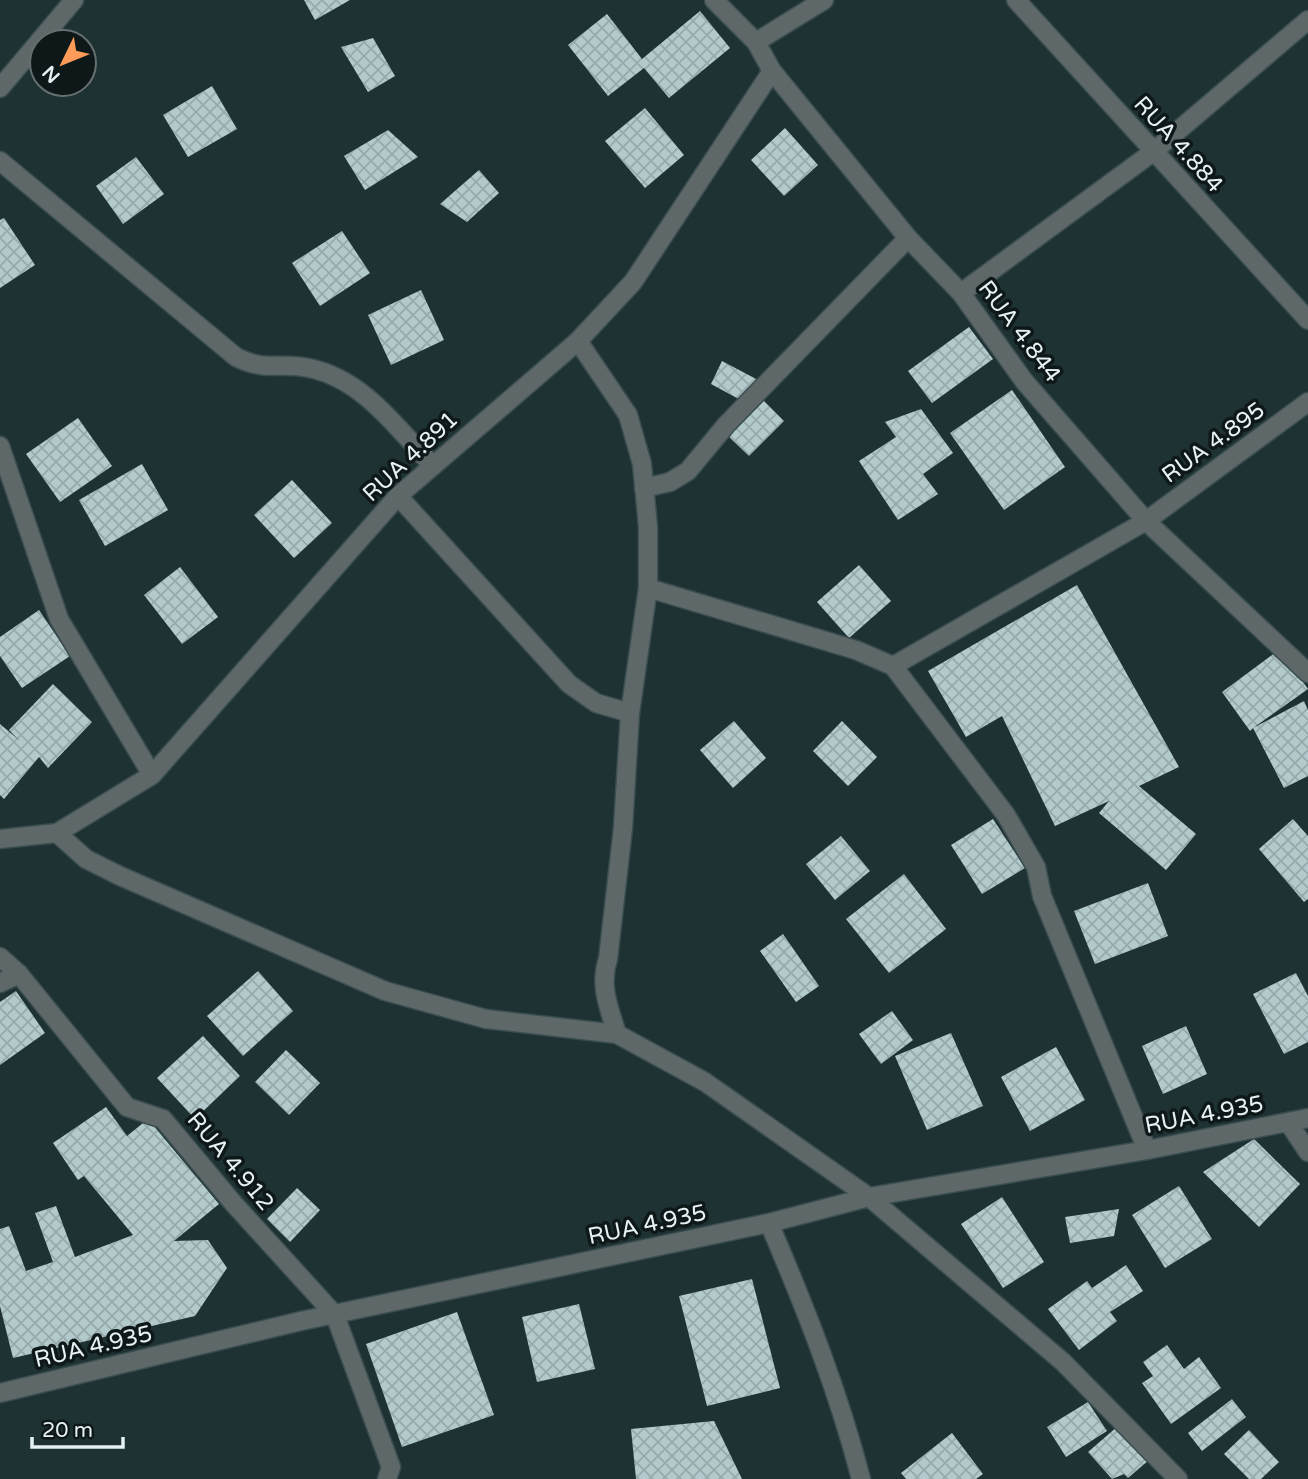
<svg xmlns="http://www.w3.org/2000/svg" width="1308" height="1479" font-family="'Varela Round',sans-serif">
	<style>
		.building { fill: url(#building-cross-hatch) }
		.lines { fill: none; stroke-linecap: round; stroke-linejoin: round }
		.street-casing { stroke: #3a4d4f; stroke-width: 21 }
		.street { stroke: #5f6869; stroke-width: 18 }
		.labels { text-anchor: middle; stroke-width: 7; stroke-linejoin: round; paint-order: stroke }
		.street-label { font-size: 23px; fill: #e5f1f2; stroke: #0f1819 }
	</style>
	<defs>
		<pattern id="building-cross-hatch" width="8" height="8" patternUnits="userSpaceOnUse" patternTransform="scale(1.75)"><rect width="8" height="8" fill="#b2cacc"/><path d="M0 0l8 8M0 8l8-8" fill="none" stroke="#97aaab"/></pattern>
	</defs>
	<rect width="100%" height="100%" fill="#1e3234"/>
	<g class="building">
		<polygon points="304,0 350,0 315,20"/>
		<polygon points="700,11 730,48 669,98 644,68 608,96 568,45 607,14 642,59"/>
		<polygon points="373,38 395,76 368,92 341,47"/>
		<polygon points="212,86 237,129 188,157 163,115"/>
		<polygon points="645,108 684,155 645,188 605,141"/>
		<polygon points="785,128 818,165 784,196 751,160"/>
		<polygon points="388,130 418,157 365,190 344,156"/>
		<polygon points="136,157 164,194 123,224 96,186"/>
		<polygon points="479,170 499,193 467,222 440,204"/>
		<polygon points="4,218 35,265 0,288 0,220"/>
		<polygon points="342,231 370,273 320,306 292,263"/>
		<polygon points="421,290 444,340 391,365 368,315"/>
		<polygon points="969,327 993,359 932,403 908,371"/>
		<polygon points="722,361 758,380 746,403 711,384"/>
		<polygon points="1012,390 1065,467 1004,510 950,433"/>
		<polygon points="763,400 784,421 749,456 728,436"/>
		<polygon points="921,409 953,453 923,474 938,494 898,520 859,461 896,437 885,422"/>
		<polygon points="78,418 112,466 60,502 26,454"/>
		<polygon points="142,464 168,510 105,546 79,500"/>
		<polygon points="292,480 332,523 294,558 254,515"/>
		<polygon points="859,565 891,601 849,638 817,602"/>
		<polygon points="180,567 218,617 182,644 144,595"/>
		<polygon points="1077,585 1179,767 1139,786 1196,834 1166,870 1099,813 1109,801 1055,826 1002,716 966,737 928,671"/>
		<polygon points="39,610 70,656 22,688 0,656 0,637"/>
		<polygon points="1280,649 1308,689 1253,728 1304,701 1308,710 1308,776 1284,788 1253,728 1250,731 1222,692"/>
		<polygon points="53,684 92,722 48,768 39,757 4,799 0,795 0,724 20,741 9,730"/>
		<polygon points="734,721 766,758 733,788 700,750"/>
		<polygon points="842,721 877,757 848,786 813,751"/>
		<polygon points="993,819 1025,868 982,894 951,845"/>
		<polygon points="1293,819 1308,836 1308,899 1304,902 1259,849"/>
		<polygon points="841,836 870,871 835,900 806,864"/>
		<polygon points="904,874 946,929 889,973 846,919"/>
		<polygon points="1148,883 1168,936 1095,964 1074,911"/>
		<polygon points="783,934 819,986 796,1002 760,951"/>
		<polygon points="258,971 293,1011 243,1056 207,1016"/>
		<polygon points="1296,973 1308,996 1308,1042 1284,1054 1253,994"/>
		<polygon points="16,991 45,1033 0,1065 0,1002"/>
		<polygon points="892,1011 913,1040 881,1064 859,1034"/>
		<polygon points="1186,1026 1207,1074 1163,1094 1142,1046"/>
		<polygon points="951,1033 983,1106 927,1130 895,1056"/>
		<polygon points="203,1036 240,1076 195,1119 157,1078"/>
		<polygon points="1056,1047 1085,1100 1030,1131 1001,1077"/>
		<polygon points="286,1050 320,1083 289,1115 255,1082"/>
		<polygon points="106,1107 127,1136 148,1119 219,1204 174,1241 208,1240 227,1268 195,1316 13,1358 0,1306 0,1229 9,1226 26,1271 53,1262 35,1213 56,1206 75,1257 133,1235 84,1176 78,1180 53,1143"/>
		<polygon points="1254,1139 1300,1184 1259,1227 1203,1172"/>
		<polygon points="1179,1186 1212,1239 1165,1268 1132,1215"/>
		<polygon points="297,1188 320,1210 290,1242 267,1219"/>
		<polygon points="1002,1197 1044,1262 1003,1288 961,1224"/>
		<polygon points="1119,1209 1114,1236 1070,1243 1065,1217"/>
		<polygon points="1126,1265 1143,1291 1110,1312 1117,1321 1079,1350 1048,1309 1087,1281 1092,1288"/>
		<polygon points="752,1279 780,1388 707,1406 679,1296"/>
		<polygon points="579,1304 595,1369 537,1382 522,1317"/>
		<polygon points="457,1312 494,1415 402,1447 366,1344"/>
		<polygon points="1167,1345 1184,1369 1199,1357 1221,1388 1171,1424 1142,1383 1153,1376 1143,1362"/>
		<polygon points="1232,1399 1246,1417 1202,1451 1188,1433"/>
		<polygon points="1088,1402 1107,1431 1066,1457 1047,1427"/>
		<polygon points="714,1421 742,1479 636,1479 631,1429"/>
		<polygon points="1118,1426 1149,1460 1128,1478 1124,1474 1112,1479 1088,1452"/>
		<polygon points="1249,1430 1279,1462 1261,1479 1249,1479 1224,1454"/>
		<polygon points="952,1433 983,1474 976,1479 906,1479 901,1473"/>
	</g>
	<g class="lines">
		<g class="street-casing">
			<g id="street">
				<polyline points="714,0 756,42 772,71 908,238 961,293 1024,381 1146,521 1308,673"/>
				<polyline points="1016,0 1308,320"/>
				<polyline points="756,42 824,0"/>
				<polyline points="0,88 74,0"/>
				<path d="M0,161L236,357C268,373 280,361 309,368C363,379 397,428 433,466"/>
				<polyline points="961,293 1153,152 1308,20"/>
				<path d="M578,341L628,415L642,464L648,527V588L630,713L623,828L608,959C599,985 609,1008 617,1034"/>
				<polyline points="0,446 59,619 152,775"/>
				<polyline points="644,488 670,482 688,471 726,425 908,238"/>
				<polyline points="398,496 569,684 596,703 630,713"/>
				<polyline points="648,588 856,650 893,666 1146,521 1308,402"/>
				<polyline points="893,666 1006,815 1036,867 1042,896 1147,1150"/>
				<polyline points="57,833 86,859 120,876 385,991 486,1019 617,1034 705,1082 869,1197 1063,1362 1178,1479"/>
				<polyline points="0,839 57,833 152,775 398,496 578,341 633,282 772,71"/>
				<polyline points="0,957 19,974 127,1107 163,1119 234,1204 335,1315 391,1467 387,1479"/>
				<polyline points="0,983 19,974"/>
				<polyline points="1288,1122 1308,1152"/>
				<path d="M769,1223C805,1307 838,1390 861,1479"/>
				<polyline points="0,1393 301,1321 769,1223 869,1197 1147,1150 1308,1118"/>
			</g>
		</g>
		<use href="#street" class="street"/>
	</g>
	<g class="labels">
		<g class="street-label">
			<text transform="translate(1179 144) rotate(48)" y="8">RUA 4.884</text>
			<text transform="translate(1020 331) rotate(53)" y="8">RUA 4.844</text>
			<text transform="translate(1213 442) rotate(-36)" y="8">RUA 4.895</text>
			<text transform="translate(410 456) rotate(-43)" y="8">RUA 4.891</text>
			<text transform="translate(1204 1114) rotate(-11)" y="8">RUA 4.935</text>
			<text transform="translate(231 1161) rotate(50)" y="8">RUA 4.912</text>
			<text transform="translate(647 1224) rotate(-12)" y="8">RUA 4.935</text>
			<text transform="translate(93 1346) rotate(-13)" y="8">RUA 4.935</text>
		</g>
	</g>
	<g transform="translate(63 63) rotate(227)"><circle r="33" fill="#0f1819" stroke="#656f70" stroke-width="2"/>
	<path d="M0-5L12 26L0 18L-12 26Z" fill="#fe9b58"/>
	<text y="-10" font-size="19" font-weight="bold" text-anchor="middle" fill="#e5f1f2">N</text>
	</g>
	<path d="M32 1437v10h91v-10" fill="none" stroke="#e5f1f2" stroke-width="3.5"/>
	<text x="42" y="1437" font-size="21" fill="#e5f1f2" stroke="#0f1819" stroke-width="5" paint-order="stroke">20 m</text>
</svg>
